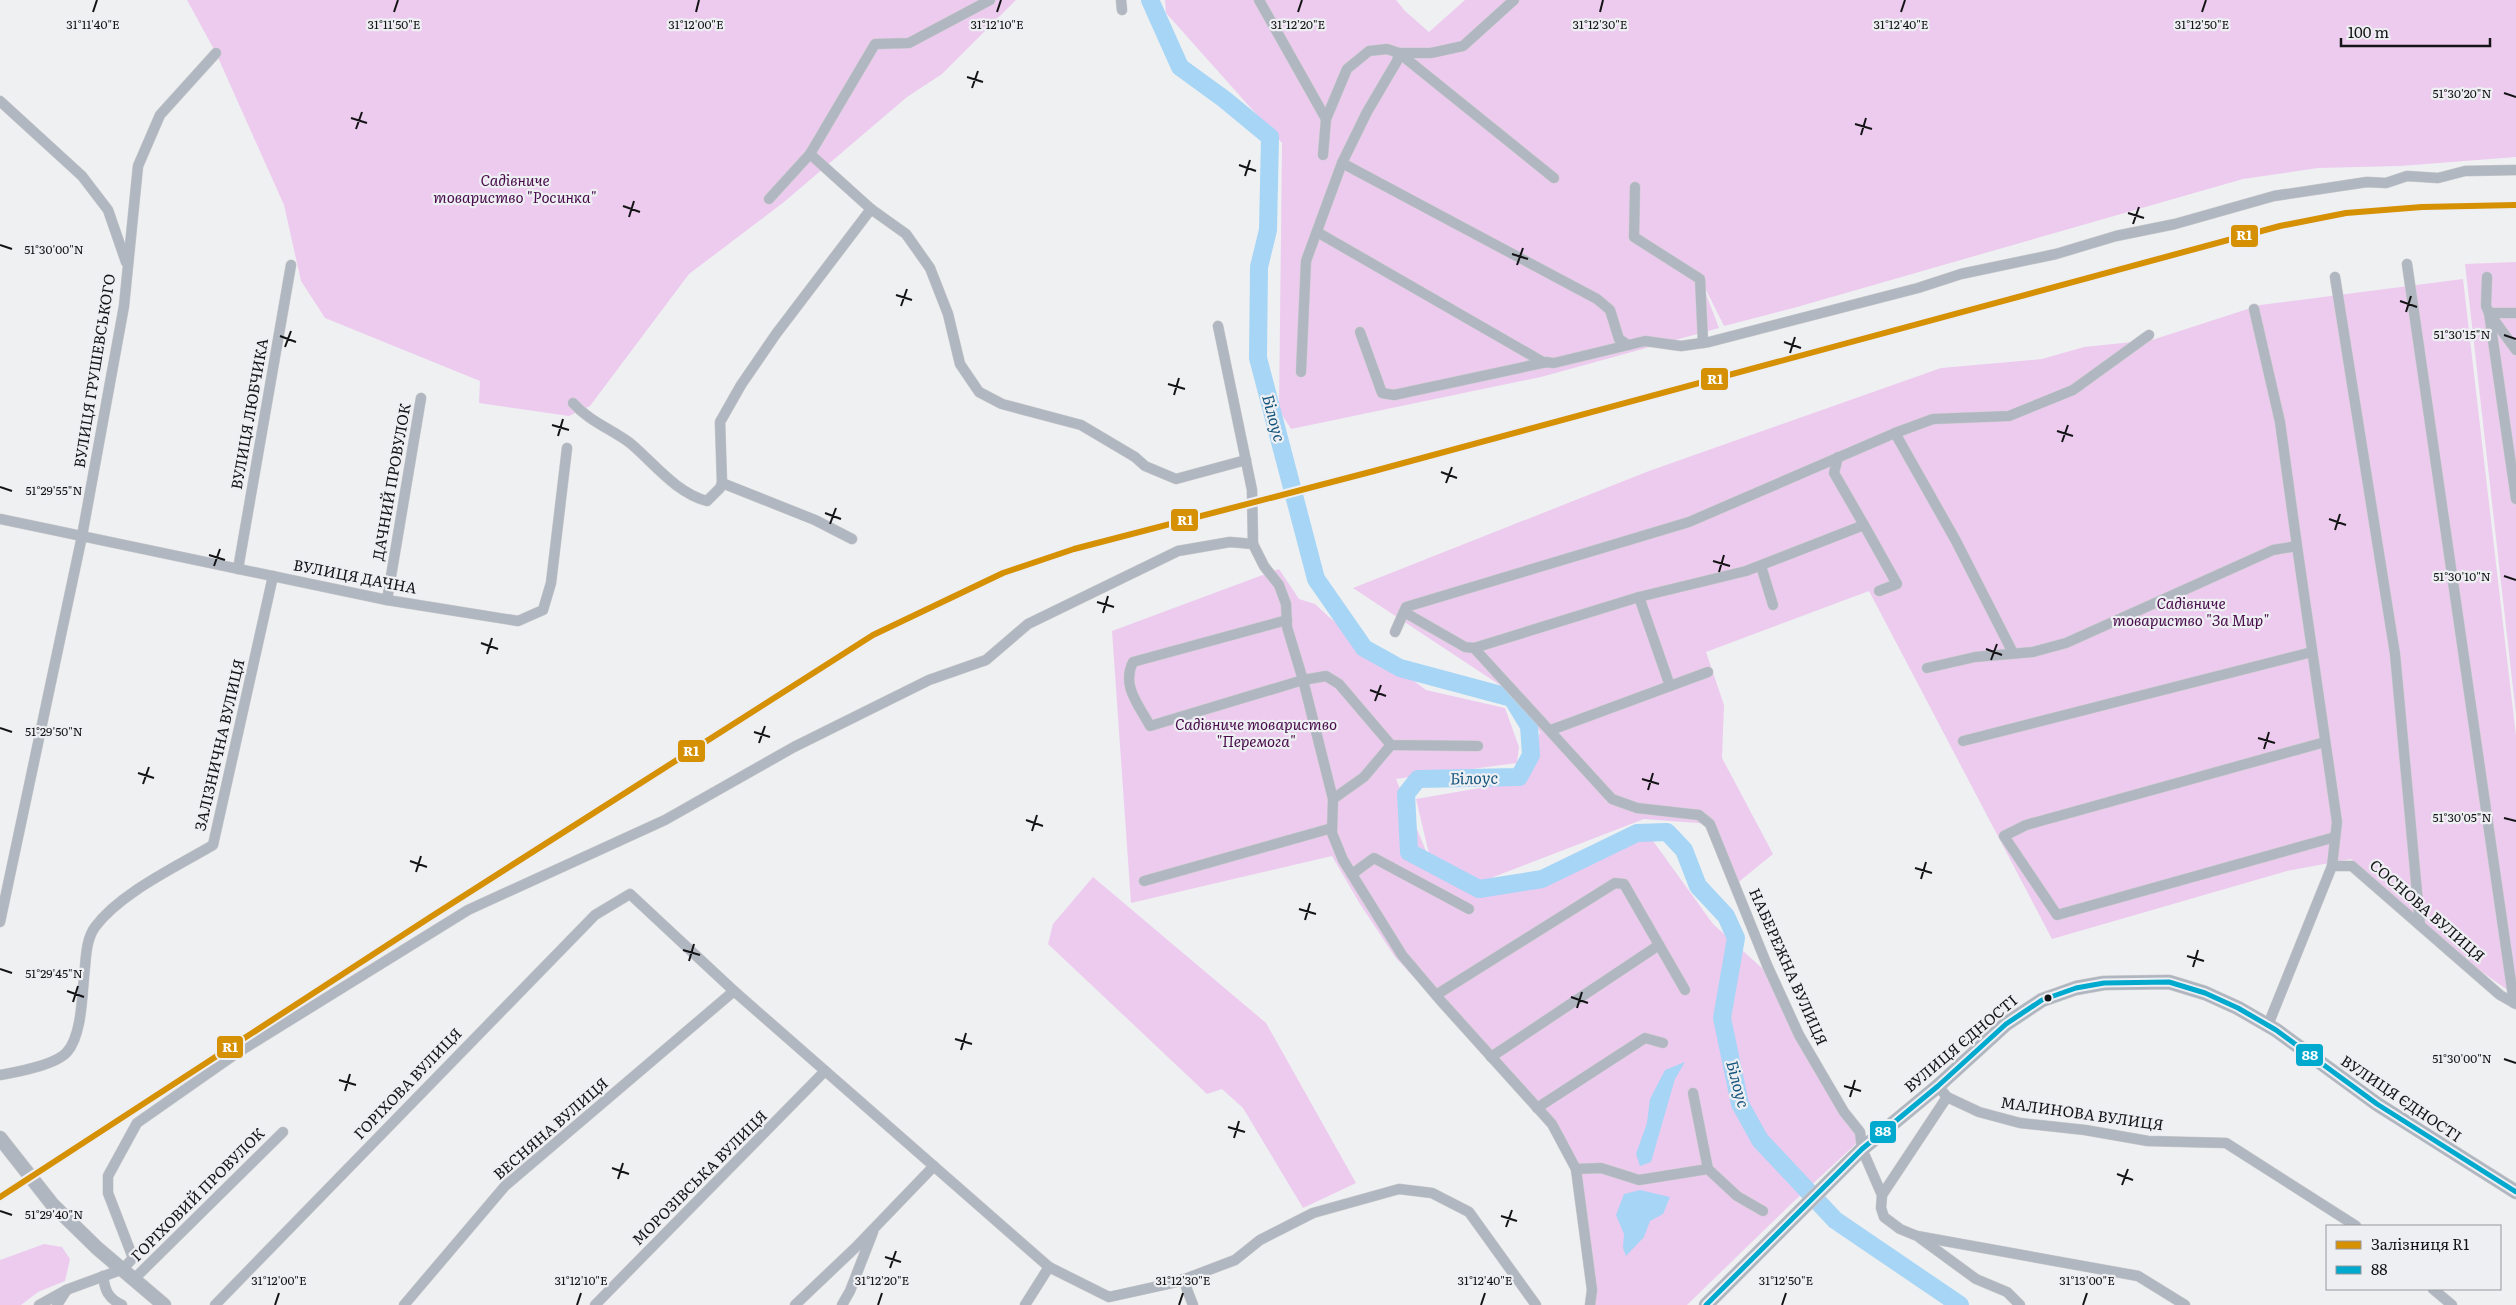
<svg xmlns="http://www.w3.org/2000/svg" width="2516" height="1305" font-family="Literata,serif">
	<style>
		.green { fill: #edcbef }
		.water { fill: #a6d5f6 }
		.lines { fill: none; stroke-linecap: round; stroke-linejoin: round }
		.river { stroke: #a6d5f6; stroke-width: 18 }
		.street-casing { stroke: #cdcdce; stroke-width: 11 }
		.secondary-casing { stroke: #cdcdce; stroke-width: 15 }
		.street { stroke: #b1b7c1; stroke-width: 10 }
		.secondary { stroke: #b0b6c0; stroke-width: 14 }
		.bus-1-casing { stroke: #eeeff3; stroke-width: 9 }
		.bus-1 { stroke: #00a9ce; stroke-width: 5 }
		.rail-1-casing { stroke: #eeeff3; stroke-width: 10 }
		.rail-1 { stroke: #d59003; stroke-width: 6 }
		.ticks { fill: none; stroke: #141416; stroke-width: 2 }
		.bus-dot { fill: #141416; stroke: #eeeff3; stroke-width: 2 }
		.labels { text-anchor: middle; stroke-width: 4.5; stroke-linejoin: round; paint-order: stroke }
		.park-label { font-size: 15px; font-style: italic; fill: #480b4a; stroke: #eeeff3 }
		.street-label { font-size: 15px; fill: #141416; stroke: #eeeff3 }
		.water-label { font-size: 16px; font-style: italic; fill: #13547b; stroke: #eeeff3 }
		.ticks-label { font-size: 12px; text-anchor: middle; fill: #141416; stroke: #eeeff3; stroke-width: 4.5; stroke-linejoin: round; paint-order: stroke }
		.line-badge { stroke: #eeeff3; stroke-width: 2 }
		.badge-label { font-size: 14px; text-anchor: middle; font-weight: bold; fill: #fff }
	</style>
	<rect width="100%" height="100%" fill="#eff0f2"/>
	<g class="green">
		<polygon points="187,0 1016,0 942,74 907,97 784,202 689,274 590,406 569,416 479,403 480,381 325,318 301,281 284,205 216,53"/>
		<polygon points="1165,0 1396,0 1405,11 1429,32 1465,0 2516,0 2516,157 2400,166 2318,168 2243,179 1797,307 1724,326 1700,278 1719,328 1541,377 1291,429 1279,410 1282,143 1166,13"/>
		<polygon points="2516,262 2516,715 2465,264"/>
		<polygon points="2463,279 2516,736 2516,996 2437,940 2351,859 2287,871 2052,939 1869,591 1706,652 1724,705 1722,758 1773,854 1735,885 1710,824 1644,819 1483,881 1429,854 1416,799 1526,780 1540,732 1515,695 1353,588 1649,471 1941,368 2042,359 2084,347 2152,340 2260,305"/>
		<polygon points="1279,569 1299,599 1315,604 1329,617 1426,690 1505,708 1519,747 1517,763 1396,779 1434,870 1470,889 1500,893 1585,862 1648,834 1713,924 1763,969 1808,1061 1861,1139 1790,1205 1687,1305 1592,1305 1568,1145 1395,957 1360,904 1332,856 1131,903 1112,631"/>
		<polygon points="1093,877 1266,1023 1356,1183 1303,1208 1243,1108 1222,1089 1207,1094 1048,944 1053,924"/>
		<polygon points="44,1244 62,1247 70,1259 65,1281 38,1292 21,1305 0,1305 0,1260"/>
	</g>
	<g class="water">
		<polygon points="1685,1062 1675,1079 1651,1162 1640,1166 1636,1154 1647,1123 1650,1099 1665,1070"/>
		<polygon points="1640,1190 1670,1197 1663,1214 1650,1221 1644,1237 1626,1256 1623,1248 1624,1234 1616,1215 1624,1194"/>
	</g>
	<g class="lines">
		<polyline class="river" points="1150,0 1180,67 1224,99 1270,137 1268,230 1259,267 1258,358 1316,579 1364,648 1400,668 1512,698 1529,726 1531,755 1519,777 1418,779 1406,794 1409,852 1479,889 1542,879 1637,833 1667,832 1684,850 1698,886 1726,916 1736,938 1722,1018 1740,1104 1760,1140 1835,1220 1960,1305"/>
		<g class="street-casing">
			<g id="street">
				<polyline points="1121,0 1122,10"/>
				<polyline points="1259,0 1326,119"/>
				<polyline points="1399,53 1554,178"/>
				<polyline points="0,101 82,176 108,210 126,262"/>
				<polyline points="810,154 871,209 906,234 930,268 948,314 960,364 979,392 1002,404 1081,425 1135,457 1145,466 1176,479 1246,460"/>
				<polyline points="1323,155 1326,119 1347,69 1369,51 1387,49 1399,53 1431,53 1463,46 1514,0"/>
				<polyline points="1342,163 1597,299 1610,310 1619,339 1628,345"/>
				<polyline points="1635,187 1634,237 1700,279 1703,343"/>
				<polyline points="769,199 810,154 875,44 909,43 990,0"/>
				<polyline points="1317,232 1543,362 1554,363 1645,341 1681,346 1709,342 1918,288 1961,274 2056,254 2116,236 2175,224 2274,196 2367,182 2386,183 2407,176 2438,178 2465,171 2516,170"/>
				<polyline points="2407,264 2514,1003"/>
				<polyline points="2335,277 2395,654 2420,925"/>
				<polyline points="2487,277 2486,306 2489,313 2516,313"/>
				<polyline points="2254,309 2280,422 2297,546"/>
				<polyline points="1218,326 1252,490 1253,544 1264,566 1279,585 1286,604 1287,627 1303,680 1333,799 1332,833 1343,860 1402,955 1441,1001 1552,1124 1576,1169 1592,1290 1590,1305"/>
				<polyline points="1360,332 1382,393 1394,395 1547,362"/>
				<polyline points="2516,350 2489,313 2516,499"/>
				<polyline points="1301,372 1306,261 1342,163 1367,112 1397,61 1399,53"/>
				<path d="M573,403C589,421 611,429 630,443C654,463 676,493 707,501L720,488L722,483L720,422L741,385L776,334L871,209"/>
				<polyline points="1895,433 1956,541 2013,653"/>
				<polyline points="722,483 815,520 852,539"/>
				<polyline points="0,519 387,600 518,621 543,610 551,583 567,448"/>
				<polyline points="1864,525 1897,584 1879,591"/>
				<polyline points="1761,566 1773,605"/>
				<polyline points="238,569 291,265"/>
				<polyline points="1639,597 1670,686"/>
				<polyline points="387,600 421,398"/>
				<polyline points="1404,612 1465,647 1474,648 1639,597 1746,571 1864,525 1834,473 1838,457"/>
				<path d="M1287,620L1133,662C1121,686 1139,705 1150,726L1303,680L1326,676L1339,684L1391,745L1478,746"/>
				<polyline points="1395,632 1406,607 1689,522 1895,433 1933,419 2009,416 2073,390 2149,335"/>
				<polyline points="1474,648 1612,799 1637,808 1699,815 1710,824 1767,965 1799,1035 1844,1112 1860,1132 1862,1149 1882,1195 1881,1208 1884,1217 1900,1229 1917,1236 2138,1276 2185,1305"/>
				<polyline points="1927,668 1975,657 2033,652 2066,643 2273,550 2297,546 2337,822 2332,866"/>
				<polyline points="1551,730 1708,672"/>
				<polyline points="1963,741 2312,652"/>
				<polyline points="2325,742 2026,825 2004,836 2057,915 2335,837"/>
				<polyline points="1333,799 1364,777 1391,745"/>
				<polyline points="1352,874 1374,858 1469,909"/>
				<polyline points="1144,881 1332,828"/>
				<polyline points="0,922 82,536 124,306 138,166 160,115 216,53"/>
				<polyline points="1436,995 1615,883 1624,884 1685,990"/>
				<polyline points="2268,1025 2332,866 2352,866 2500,995 2516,1004"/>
				<polyline points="1491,1057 1659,945"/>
				<path d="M0,1075C17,1072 56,1065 67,1052C83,1034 82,990 85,967C86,954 87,938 95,927C120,893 176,867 213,845L273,576"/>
				<polyline points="1938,1086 1947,1097 1979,1112 2020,1123 2085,1130 2148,1141 2226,1143 2356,1226"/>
				<polyline points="1693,1093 1708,1169"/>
				<polyline points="1537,1108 1645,1038 1663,1043"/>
				<polyline points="1576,1169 1601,1168 1639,1180 1708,1169 1737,1196 1763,1211"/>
				<polyline points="1882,1195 1947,1097"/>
				<polyline points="1920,1238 1976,1279 2007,1292 2020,1305"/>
				<path d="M103,1276C105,1291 108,1298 122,1305"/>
				<polyline points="134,1279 283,1132"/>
				<polyline points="1183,1279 1193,1305"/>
				<polyline points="2433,1289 2452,1305"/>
				<polyline points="39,1305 66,1290 123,1269 133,1258 108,1193 108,1176 137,1123 237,1053 468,910 665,820 794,747 929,680 986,660 1028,624 1178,551 1230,542 1253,544"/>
				<polyline points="57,1305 66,1291"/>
				<polyline points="215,1305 595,915 630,894 734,991 1049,1267 1109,1297 1177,1282 1235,1260 1260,1240 1313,1213 1399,1189 1432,1193 1469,1212 1536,1305"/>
				<polyline points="404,1305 505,1186 734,991"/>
				<polyline points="595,1305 825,1071"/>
				<polyline points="795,1305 856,1247 934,1166"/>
				<polyline points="842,1305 850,1291 873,1232"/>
				<polyline points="1025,1305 1049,1267"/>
			</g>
		</g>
		<g class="secondary-casing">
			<g id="secondary">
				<polyline points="0,1138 52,1204 97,1248 164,1305"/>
				<polyline points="1706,1305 1862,1149 1938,1086 2006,1024 2042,1000 2076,988 2104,983 2169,982 2205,993 2238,1008 2276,1030 2377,1104 2516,1192"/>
			</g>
		</g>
		<use href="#street" class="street"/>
		<use href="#secondary" class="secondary"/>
		<g class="bus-1-casing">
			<polyline id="bus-1" points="1706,1305 1862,1149 1938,1086 2006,1024 2042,1000 2076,988 2104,983 2169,982 2205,993 2238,1008 2276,1030 2377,1104 2516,1192"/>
		</g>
		<use href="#bus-1" class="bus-1"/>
		<g class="rail-1-casing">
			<polyline id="rail-1" points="0,1197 429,918 873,635 1003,573 1074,549 1374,471 2280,226 2346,213 2422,207 2516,205"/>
		</g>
		<use href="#rail-1" class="rail-1"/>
	</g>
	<path class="ticks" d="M93,12L97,0M394,12L398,0M696,12L699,0M997,12L1001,0M1298,12L1302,0M1600,12L1603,0M1901,12L1905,0M2202,12L2206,0M967,77L983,82M972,88L978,71M2504,93L2516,97M351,118L367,123M1855,124L1872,129M356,129L362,112M1861,135L1866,118M1239,165L1256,171M1245,176L1250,160M623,206L640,212M2128,213L2144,218M629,217L634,201M2133,224L2139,207M0,245L12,249M1512,254L1528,259M1517,265L1523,248M896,295L912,300M2400,301L2417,307M901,306L907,289M2406,312L2411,296M2504,335L2516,339M280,336L296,342M1784,342L1801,348M285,347L291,331M1790,353L1795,337M1168,384L1185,389M1174,395L1179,378M552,425L569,430M2057,431L2073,436M558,436L563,419M2062,442L2068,425M1441,472L1457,478M1446,483L1452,467M0,487L12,491M825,513L841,519M2329,519L2346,525M830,524L836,508M2335,530L2340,514M209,555L225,560M1713,561L1730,566M214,566L220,549M1719,572L1724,555M2504,576L2516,580M1097,602L1114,607M1103,613L1108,596M481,643L498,649M1986,649L2002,655M487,654L492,638M1991,660L1997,644M1370,690L1386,696M1375,701L1381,685M0,728L12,732M754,732L770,737M2258,738L2275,743M759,743L765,726M2264,749L2269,732M138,773L154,778M1642,779L1659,784M143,784L149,767M1648,790L1653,773M2504,818L2516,821M1026,820L1043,826M1032,831L1037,815M410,861L427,867M1915,868L1932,873M416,872L421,856M1921,879L1926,862M1299,909L1316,914M1305,920L1310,903M683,950L700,955M2187,956L2204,961M689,961L694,944M2193,967L2198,950M0,969L12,973M67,991L84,997M1571,997L1588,1003M73,1002L78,986M1577,1008L1582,992M955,1039L972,1044M961,1050L966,1033M2504,1059L2516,1063M339,1080L356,1085M1844,1086L1861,1091M345,1091L350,1074M1850,1097L1855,1080M1228,1127L1245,1132M1234,1138L1239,1121M612,1168L629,1174M2117,1174L2133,1180M618,1179L623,1163M2122,1185L2128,1169M0,1211L12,1215M1501,1216L1517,1221M1506,1227L1512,1210M885,1257L901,1262M890,1268L896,1251M275,1305L279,1293M577,1305L581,1293M878,1305L882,1293M1179,1305L1183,1293M1481,1305L1485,1293M1782,1305L1786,1293M2083,1305L2087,1293"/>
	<circle class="bus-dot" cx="2048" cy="998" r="4.5"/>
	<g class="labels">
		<g class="park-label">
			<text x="515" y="186">Садівниче<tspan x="515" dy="17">товариство "Росинка"</tspan></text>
			<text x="2191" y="609">Садівниче<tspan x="2191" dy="17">товариство "За Мир"</tspan></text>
			<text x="1256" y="730">Садівниче товариство<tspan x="1256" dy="17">"Перемога"</tspan></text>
		</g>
		<g class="street-label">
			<text transform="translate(95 371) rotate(-81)" y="5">ВУЛИЦЯ ГРУШЕВСЬКОГО</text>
			<text transform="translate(250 414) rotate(-80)" y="5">ВУЛИЦЯ ЛЮБЧИКА</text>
			<text transform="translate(392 482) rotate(-80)" y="5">ДАЧНИЙ ПРОВУЛОК</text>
			<text transform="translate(355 577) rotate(11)" y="5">ВУЛИЦЯ ДАЧНА</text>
			<text transform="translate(220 745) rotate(-77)" y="5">ЗАЛІЗНИЧНА ВУЛИЦЯ</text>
			<text transform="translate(2427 911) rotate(41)" y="5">СОСНОВА ВУЛИЦЯ</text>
			<text transform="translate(1788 967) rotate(66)" y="5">НАБЕРЕЖНА ВУЛИЦЯ</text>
			<text transform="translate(1961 1044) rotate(-40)" y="5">ВУЛИЦЯ ЄДНОСТІ</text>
			<text transform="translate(408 1084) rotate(-46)" y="5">ГОРІХОВА ВУЛИЦЯ</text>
			<text transform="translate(2401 1099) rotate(34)" y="5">ВУЛИЦЯ ЄДНОСТІ</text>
			<text transform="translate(2082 1114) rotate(8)" y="5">МАЛИНОВА ВУЛИЦЯ</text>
			<text transform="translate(551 1129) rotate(-41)" y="5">ВЕСНЯНА ВУЛИЦЯ</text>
			<text transform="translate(700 1178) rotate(-45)" y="5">МОРОЗІВСЬКА ВУЛИЦЯ</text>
			<text transform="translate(198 1195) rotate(-45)" y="5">ГОРІХОВИЙ ПРОВУЛОК</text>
		</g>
		<g class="water-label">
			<text transform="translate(1274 418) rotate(75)" y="6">Білоус</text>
			<text transform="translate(1474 778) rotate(-1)" y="6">Білоус</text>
			<text transform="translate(1738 1084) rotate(75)" y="6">Білоус</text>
		</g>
	</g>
	<g class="ticks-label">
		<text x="93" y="29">31°11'40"E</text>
		<text x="394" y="29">31°11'50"E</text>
		<text x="696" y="29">31°12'00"E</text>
		<text x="997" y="29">31°12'10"E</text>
		<text x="1298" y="29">31°12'20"E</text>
		<text x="1600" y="29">31°12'30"E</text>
		<text x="1901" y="29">31°12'40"E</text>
		<text x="2202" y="29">31°12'50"E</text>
		<text x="2462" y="98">51°30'20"N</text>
		<text x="54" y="254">51°30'00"N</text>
		<text x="2462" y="339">51°30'15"N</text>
		<text x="54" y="495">51°29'55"N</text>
		<text x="2462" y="581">51°30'10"N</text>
		<text x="54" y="736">51°29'50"N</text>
		<text x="2462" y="822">51°30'05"N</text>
		<text x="54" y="978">51°29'45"N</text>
		<text x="2462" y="1063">51°30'00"N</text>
		<text x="54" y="1219">51°29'40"N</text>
		<text x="279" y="1285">31°12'00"E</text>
		<text x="581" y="1285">31°12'10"E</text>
		<text x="882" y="1285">31°12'20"E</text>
		<text x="1183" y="1285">31°12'30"E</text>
		<text x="1485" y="1285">31°12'40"E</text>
		<text x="1786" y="1285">31°12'50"E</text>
		<text x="2087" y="1285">31°13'00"E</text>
	</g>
	<g class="line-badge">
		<rect x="2230" y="224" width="29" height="24" rx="5" fill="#d59003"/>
		<rect x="1700" y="367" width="29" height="24" rx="5" fill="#d59003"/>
		<rect x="1170" y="508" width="29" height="24" rx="5" fill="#d59003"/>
		<rect x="677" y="739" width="29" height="24" rx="5" fill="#d59003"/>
		<rect x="216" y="1035" width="28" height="24" rx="5" fill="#d59003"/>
		<rect x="2295" y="1043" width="29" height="24" rx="5" fill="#00a9ce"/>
		<rect x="1869" y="1120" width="28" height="24" rx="5" fill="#00a9ce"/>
	</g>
	<g class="badge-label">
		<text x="2244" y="240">R1</text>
		<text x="1715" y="384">R1</text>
		<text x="1185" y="525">R1</text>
		<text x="691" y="756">R1</text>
		<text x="230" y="1052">R1</text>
		<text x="2310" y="1060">88</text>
		<text x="1883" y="1136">88</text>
	</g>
	<rect x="2326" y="1225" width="175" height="65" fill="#eeeff3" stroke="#97979b"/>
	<rect x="2336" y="1241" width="25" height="8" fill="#d59003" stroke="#97979b"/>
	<text x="2371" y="1250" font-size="15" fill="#141416">Залізниця R1</text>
	<rect x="2336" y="1266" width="25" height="8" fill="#00a9ce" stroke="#97979b"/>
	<text x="2371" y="1275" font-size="15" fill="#141416">88</text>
	<path d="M2341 38v8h149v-8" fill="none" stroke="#141416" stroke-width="2.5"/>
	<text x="2348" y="38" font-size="15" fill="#141416" stroke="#eeeff3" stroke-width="4" paint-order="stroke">100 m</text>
</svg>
